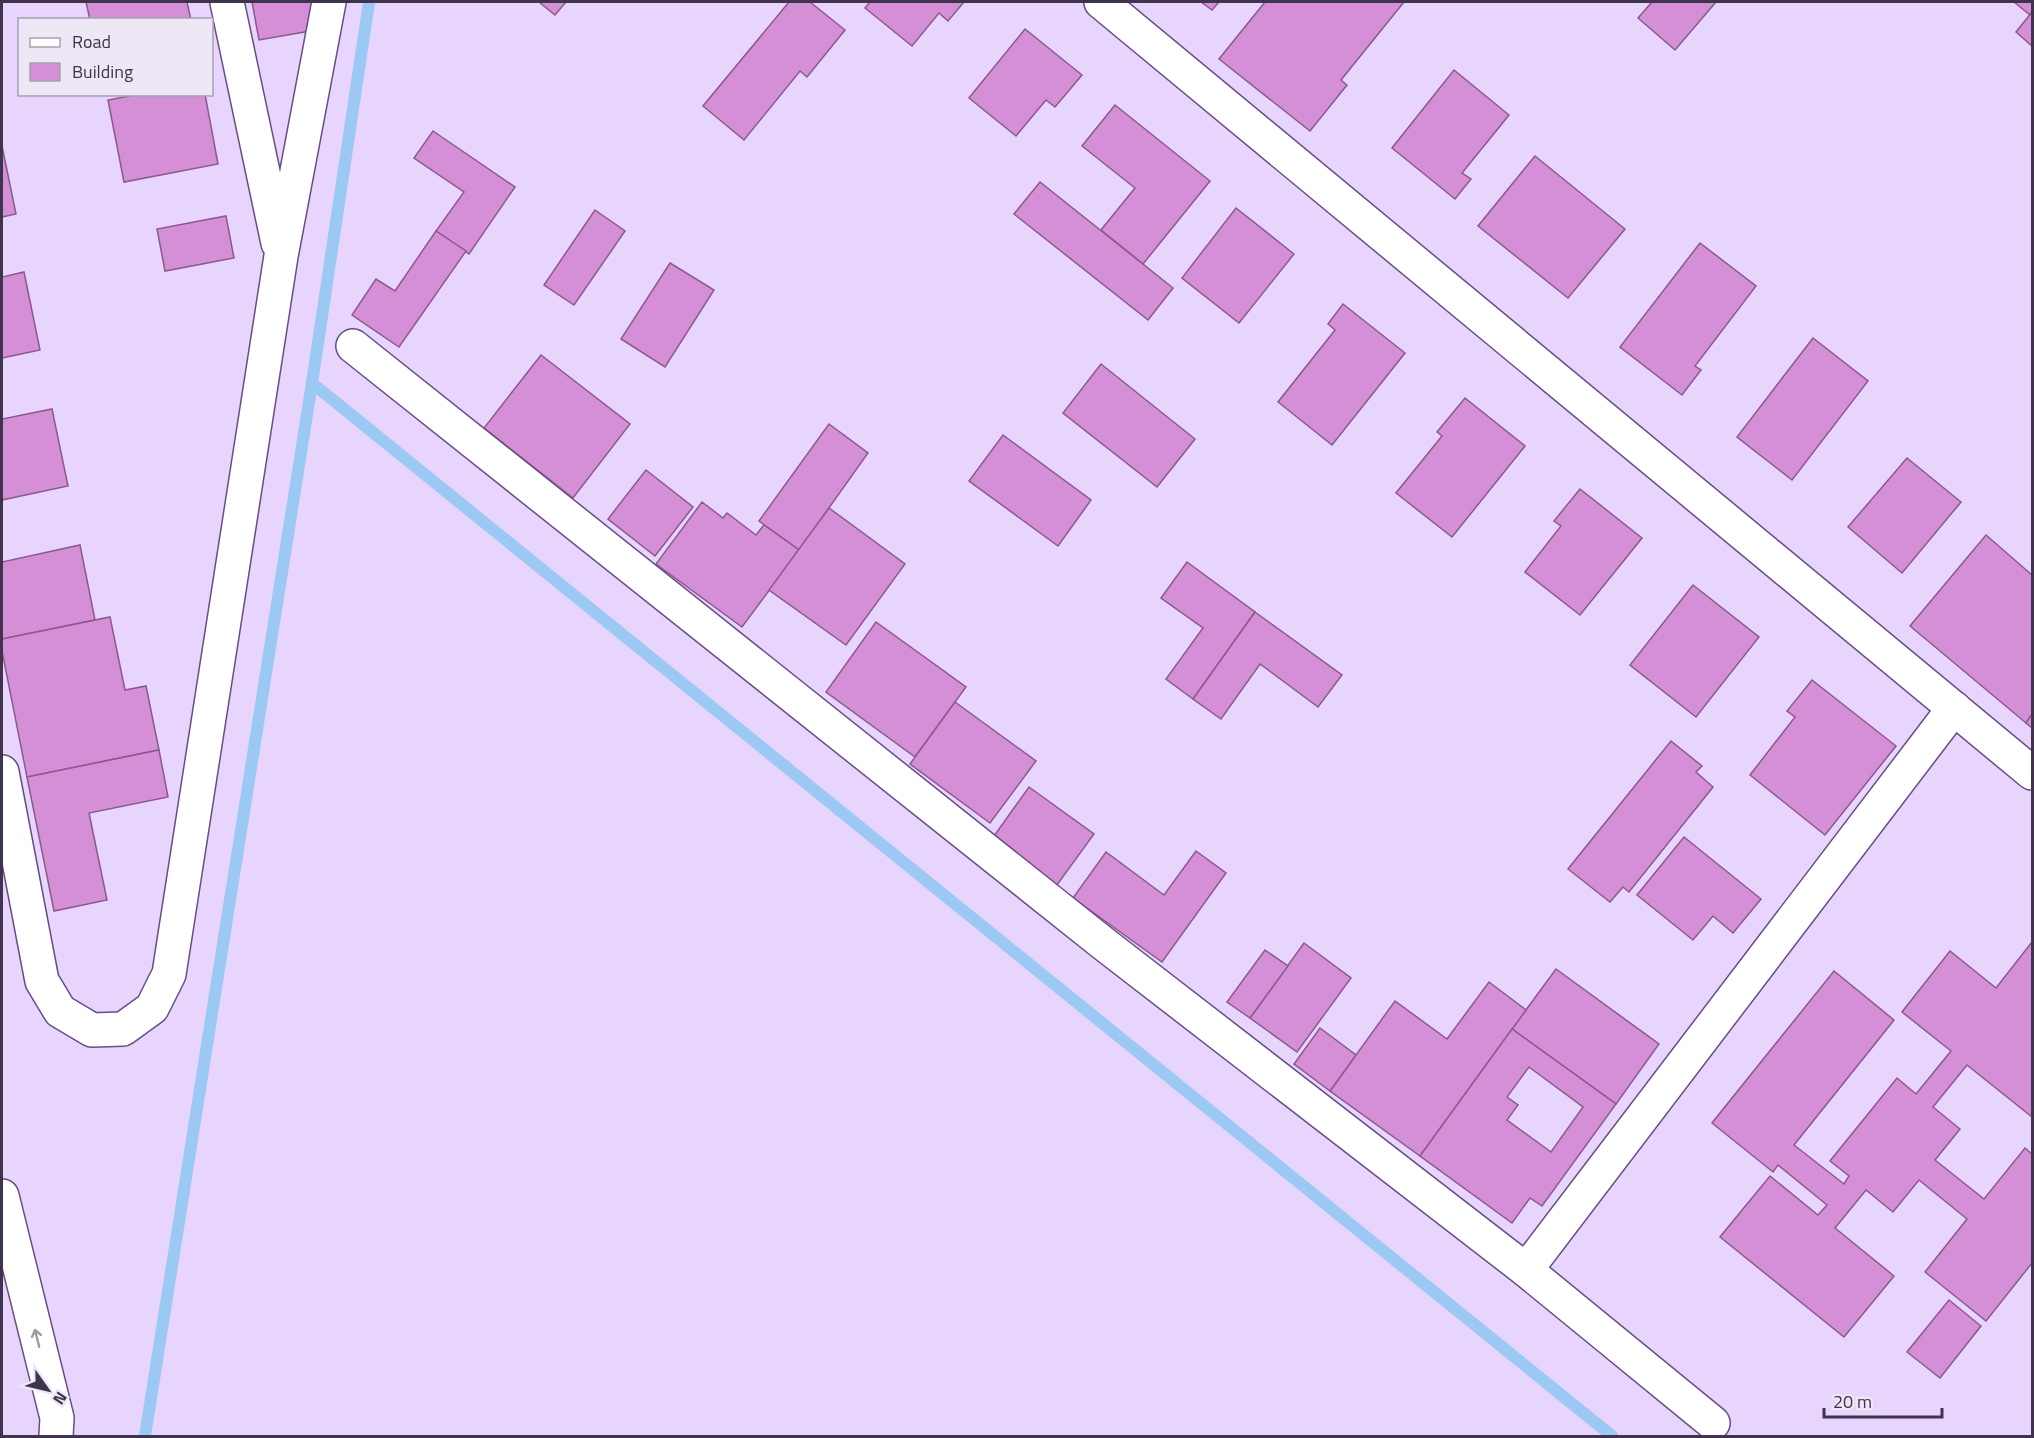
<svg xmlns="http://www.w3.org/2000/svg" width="2034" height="1438" font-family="'Titillium Web',sans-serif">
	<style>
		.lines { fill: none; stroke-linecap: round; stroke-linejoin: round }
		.stream { stroke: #9cc9f3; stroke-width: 12 }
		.building { fill: #d58fd7; stroke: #8b598c; stroke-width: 1.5; fill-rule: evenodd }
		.minor-casing { stroke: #694c86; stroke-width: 36 }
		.highway-casing { stroke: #694c86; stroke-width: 36 }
		.minor { stroke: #fff; stroke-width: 33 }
		.highway { stroke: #fff; stroke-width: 33 }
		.oneway { stroke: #a099a6 }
	</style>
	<rect width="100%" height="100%" fill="#e7d5fd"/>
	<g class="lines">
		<g class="stream">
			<polyline points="312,383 1612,1436"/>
			<polyline points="145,1436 312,383 369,2"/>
		</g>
	</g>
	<g class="building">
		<polygon points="86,2 187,2 191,20 90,20"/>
		<polygon points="252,2 314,2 310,31 259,40"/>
		<polygon points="539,2 566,2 555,15"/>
		<polygon points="789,2 810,2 845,30 807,77 800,71 744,140 703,106"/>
		<polygon points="870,2 964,2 948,21 939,13 912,46 865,8"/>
		<polygon points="1201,2 1219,2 1212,10"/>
		<polygon points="1265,2 1404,2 1341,80 1347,85 1310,131 1219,59"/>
		<polygon points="1652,2 1716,2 1675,50 1638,18"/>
		<polygon points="2014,2 2032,2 2032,12 2030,15"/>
		<polygon points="2032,12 2032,46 2016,32"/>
		<polygon points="1025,29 1082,75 1055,107 1046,100 1016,136 969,98"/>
		<polygon points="1454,70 1509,115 1462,173 1471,179 1455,199 1392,148"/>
		<polygon points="140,94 205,94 218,164 124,182 108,100"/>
		<polygon points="1115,105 1210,181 1143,264 1101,230 1135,188 1082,146"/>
		<polygon points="433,131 515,187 469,254 436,231 464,192 414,158"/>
		<polygon points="2,146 16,214 2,217"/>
		<polygon points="1535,156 1625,229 1568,298 1478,226"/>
		<polygon points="1040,182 1173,288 1148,320 1014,214"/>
		<polygon points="1236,208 1294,254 1239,323 1182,278"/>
		<polygon points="595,210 625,231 574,305 544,285"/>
		<polygon points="226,216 234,258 165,271 157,229"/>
		<polygon points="436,231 466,251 399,347 352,315 376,279 395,291"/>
		<polygon points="1700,243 1756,286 1695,366 1701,370 1682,395 1620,347"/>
		<polygon points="670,263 714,290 665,367 621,339"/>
		<polygon points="24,272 40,350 2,358 2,277"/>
		<polygon points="1343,304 1405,353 1332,445 1278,402 1335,330 1328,324"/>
		<polygon points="1813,338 1868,381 1792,480 1737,437"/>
		<polygon points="541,355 630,424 573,498 484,428"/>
		<polygon points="1101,364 1195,439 1157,487 1063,413"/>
		<polygon points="1465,398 1525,446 1452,537 1396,493 1442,436 1437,432"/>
		<polygon points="52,409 68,486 2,500 2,419"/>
		<polygon points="829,424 868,453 799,550 759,521"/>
		<polygon points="1003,435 1091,500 1058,546 969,481"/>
		<polygon points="1907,458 1961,502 1902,573 1848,527"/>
		<polygon points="646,470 693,507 655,556 608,519"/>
		<polygon points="1580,489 1642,538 1580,615 1525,572 1561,526 1554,521"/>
		<polygon points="702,502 723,518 727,513 756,535 764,525 799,550 742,627 656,564"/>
		<polygon points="829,508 905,564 846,645 769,590"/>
		<polygon points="1986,535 2032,575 2032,714 2026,723 1910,626"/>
		<polygon points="80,545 95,620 2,639 2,562"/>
		<polygon points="1187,562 1255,612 1193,699 1166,679 1203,628 1161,598"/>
		<polygon points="1693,585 1759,637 1696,717 1630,665"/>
		<polygon points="1255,612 1342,675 1318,707 1260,664 1221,719 1193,699"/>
		<polygon points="110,617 125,690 146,686 159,750 27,777 2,651 2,639"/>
		<polygon points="876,622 966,687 915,757 826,692"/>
		<polygon points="1812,680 1896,746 1825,835 1750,775 1795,717 1787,711"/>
		<polygon points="955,702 1036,761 990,823 910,764"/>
		<polygon points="2032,714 2032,728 2026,723"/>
		<polygon points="1671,741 1702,766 1696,772 1713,787 1629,892 1623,887 1610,902 1568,869"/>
		<polygon points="159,750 168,797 89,813 107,900 54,911 27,777"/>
		<polygon points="1029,787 1094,834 1054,889 989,843"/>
		<polygon points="1684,837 1761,899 1733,933 1713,916 1693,940 1637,895"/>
		<polygon points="1196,851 1226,873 1162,962 1073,898 1106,852 1164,895"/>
		<polygon points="2032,942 2032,1117 1967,1065 1933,1107 1960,1129 1935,1160 1984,1199 2025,1148 2032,1154 2032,1263 1986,1321 1925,1272 1967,1219 1919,1180 1893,1212 1866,1190 1835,1228 1894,1276 1844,1337 1720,1237 1770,1176 1818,1215 1827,1205 1778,1165 1773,1172 1712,1123 1834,971 1894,1020 1794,1145 1844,1184 1849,1176 1830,1161 1897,1078 1916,1094 1951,1051 1902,1012 1950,951 1996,988"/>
		<polygon points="1304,943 1351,978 1297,1052 1250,1018"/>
		<polygon points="1265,950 1288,966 1250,1018 1227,1002"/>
		<polygon points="1556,969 1659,1044 1616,1104 1512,1029"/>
		<polygon points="1489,982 1526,1010 1420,1156 1330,1091 1395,1001 1447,1039"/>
		<polygon points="1320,1028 1356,1055 1330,1091 1294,1064"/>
		<path d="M1512,1029L1616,1104L1542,1206L1530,1198L1512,1223L1420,1156ZM1529,1067L1583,1107L1551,1152L1507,1120L1518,1105L1507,1097Z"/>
		<polygon points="1949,1300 1981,1326 1940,1378 1907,1352"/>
	</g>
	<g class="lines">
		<g class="minor-casing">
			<g id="minor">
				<polyline points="227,2 278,243"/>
				<polyline points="1101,2 2032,773"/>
				<polyline points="353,346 1104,944 1526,1270 1713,1423"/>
				<polyline points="2,772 42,981 60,1011 92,1030 123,1029 152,1008 169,974 281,256 329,2"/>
				<polyline points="1526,1270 1954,708"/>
			</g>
		</g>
		<g class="highway-casing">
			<polyline id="highway" points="2,1196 57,1418 56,1436"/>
		</g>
		<use href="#minor" class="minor"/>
		<use href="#highway" class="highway"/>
	</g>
	<defs><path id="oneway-shaft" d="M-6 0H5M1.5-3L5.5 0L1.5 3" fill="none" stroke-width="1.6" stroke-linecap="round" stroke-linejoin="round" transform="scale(1.5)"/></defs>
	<use class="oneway" href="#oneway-shaft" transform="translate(37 1338) rotate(-104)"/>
	<rect width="2034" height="1438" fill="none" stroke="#40334e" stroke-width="6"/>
	<rect x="18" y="18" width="195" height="78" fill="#eee8f6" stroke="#a8a0b3" stroke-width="1.5"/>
	<rect x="30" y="38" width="30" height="9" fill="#ffffff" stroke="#a8a0b3" stroke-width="1.5"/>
	<text x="72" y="48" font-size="18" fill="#40334e">Road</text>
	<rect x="30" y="63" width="30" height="18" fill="#d58fd7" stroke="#a8a0b3" stroke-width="1.5"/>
	<text x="72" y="78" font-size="18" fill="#40334e">Building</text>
	<g transform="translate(48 1390) rotate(124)" stroke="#eee8f6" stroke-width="4.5" paint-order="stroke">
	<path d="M0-4.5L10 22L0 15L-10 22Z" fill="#40334e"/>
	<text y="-9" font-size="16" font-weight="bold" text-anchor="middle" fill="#40334e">N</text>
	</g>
	<path d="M1824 1408v9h118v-9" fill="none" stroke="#40334e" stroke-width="3"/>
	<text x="1833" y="1408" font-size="18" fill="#40334e" stroke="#eee8f6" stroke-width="4.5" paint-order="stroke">20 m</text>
</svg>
